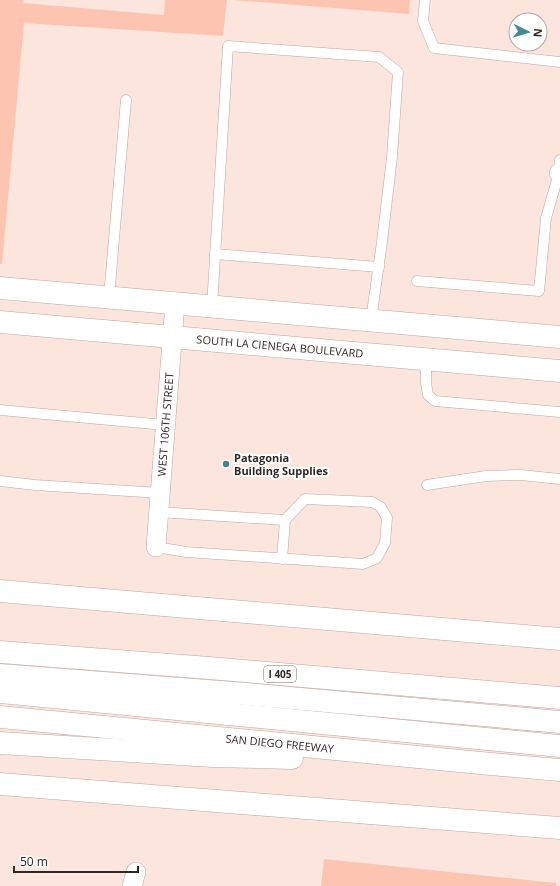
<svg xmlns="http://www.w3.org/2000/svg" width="560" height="886" font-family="'Open Sans',sans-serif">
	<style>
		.green { fill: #fdc4b2 }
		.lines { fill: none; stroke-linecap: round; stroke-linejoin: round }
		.service-casing { stroke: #bca69f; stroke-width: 11 }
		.minor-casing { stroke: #bca69f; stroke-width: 20 }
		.secondary-casing { stroke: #bca69f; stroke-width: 23 }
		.motorway-casing { stroke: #bca69f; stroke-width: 23 }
		.service { stroke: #fff; stroke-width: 10 }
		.minor { stroke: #fff; stroke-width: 19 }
		.secondary { stroke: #fff; stroke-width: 22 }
		.motorway { stroke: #fff; stroke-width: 22 }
		.poi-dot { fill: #458698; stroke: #fff; stroke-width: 1.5 }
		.labels { text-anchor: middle; stroke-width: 4; stroke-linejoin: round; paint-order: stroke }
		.shield { fill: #fff; stroke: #6e6866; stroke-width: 1 }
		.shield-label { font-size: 10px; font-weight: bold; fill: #302725 }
		.street-label { font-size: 11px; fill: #302725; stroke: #fff }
		.poi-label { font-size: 11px; font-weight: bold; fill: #302725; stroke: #fff; text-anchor: start }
	</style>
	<rect width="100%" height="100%" fill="#fce5dd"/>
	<g class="green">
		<polygon points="0,0 24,0 23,3 164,15 165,0 227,0 223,36 24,23 2,264 0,264"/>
		<polygon points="234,0 410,0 409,14"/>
		<polygon points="324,859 556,883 556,886 321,886"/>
	</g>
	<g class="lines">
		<g class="service-casing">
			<g id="service">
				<polyline points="425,0 423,21 434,48 560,62"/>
				<polyline points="215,254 379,267"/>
				<polyline points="417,281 539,291 546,218 559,173 560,160"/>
				<polyline points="109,297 126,100"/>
				<polyline points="212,306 228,46 379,57 398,72 392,157 382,242 371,320"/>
				<polyline points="426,360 426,383 428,395 435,401 560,412"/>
				<polyline points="0,410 165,425"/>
				<polyline points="0,481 35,485 160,493"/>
				<polyline points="427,485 486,476 521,475 560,479"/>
				<polyline points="156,547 186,552 363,564 377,558 385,543 387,518 381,507 372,502 305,499 285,520 158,512"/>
				<polyline points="282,559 285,520"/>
			</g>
		</g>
		<g class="minor-casing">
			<g id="minor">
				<polyline points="559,173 560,174"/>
				<path id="s1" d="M156,547L175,303"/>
				<polyline points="132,886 136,872"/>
			</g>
		</g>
		<g class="secondary-casing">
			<g id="secondary">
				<polyline points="0,288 560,337"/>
				<path id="s2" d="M0,322L560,371"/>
			</g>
		</g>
		<g class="motorway-casing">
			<g id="motorway">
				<polyline points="0,591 560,639"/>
				<polyline points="0,652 209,668 560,698"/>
				<polyline points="0,675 246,694 560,722"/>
				<polyline points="0,692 560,746"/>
				<path id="s3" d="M0,717L491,764L560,770"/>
				<polyline points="0,743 213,756 292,758"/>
				<polyline points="0,784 560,828"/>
			</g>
		</g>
		<use href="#service" class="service"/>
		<use href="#minor" class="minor"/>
		<use href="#secondary" class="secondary"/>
		<use href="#motorway" class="motorway"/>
	</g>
	<circle class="poi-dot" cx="226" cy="464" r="4"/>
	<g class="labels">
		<rect class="shield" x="264" y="666" width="32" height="16" rx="3"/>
		<g class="shield-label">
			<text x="280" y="678">I 405</text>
		</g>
		<g class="street-label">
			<text dy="4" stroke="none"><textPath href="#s2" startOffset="281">SOUTH LA CIENEGA BOULEVARD</textPath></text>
			<text dy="4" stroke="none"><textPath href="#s1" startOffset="123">WEST 106TH STREET</textPath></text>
			<text dy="4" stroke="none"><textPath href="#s3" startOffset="281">SAN DIEGO FREEWAY</textPath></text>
		</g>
		<g class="poi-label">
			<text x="234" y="462">Patagonia<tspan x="234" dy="13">Building Supplies</tspan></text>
		</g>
	</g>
	<g transform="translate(528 32) rotate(95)"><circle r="19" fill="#ffffff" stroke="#aca9a8"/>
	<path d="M0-3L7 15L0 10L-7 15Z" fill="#458698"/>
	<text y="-6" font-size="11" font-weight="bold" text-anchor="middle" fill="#302725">N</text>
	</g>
	<path d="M14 866v6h124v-6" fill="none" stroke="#302725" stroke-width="2"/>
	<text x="20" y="866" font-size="12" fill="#302725" stroke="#ffffff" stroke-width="3" paint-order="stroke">50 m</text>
</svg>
